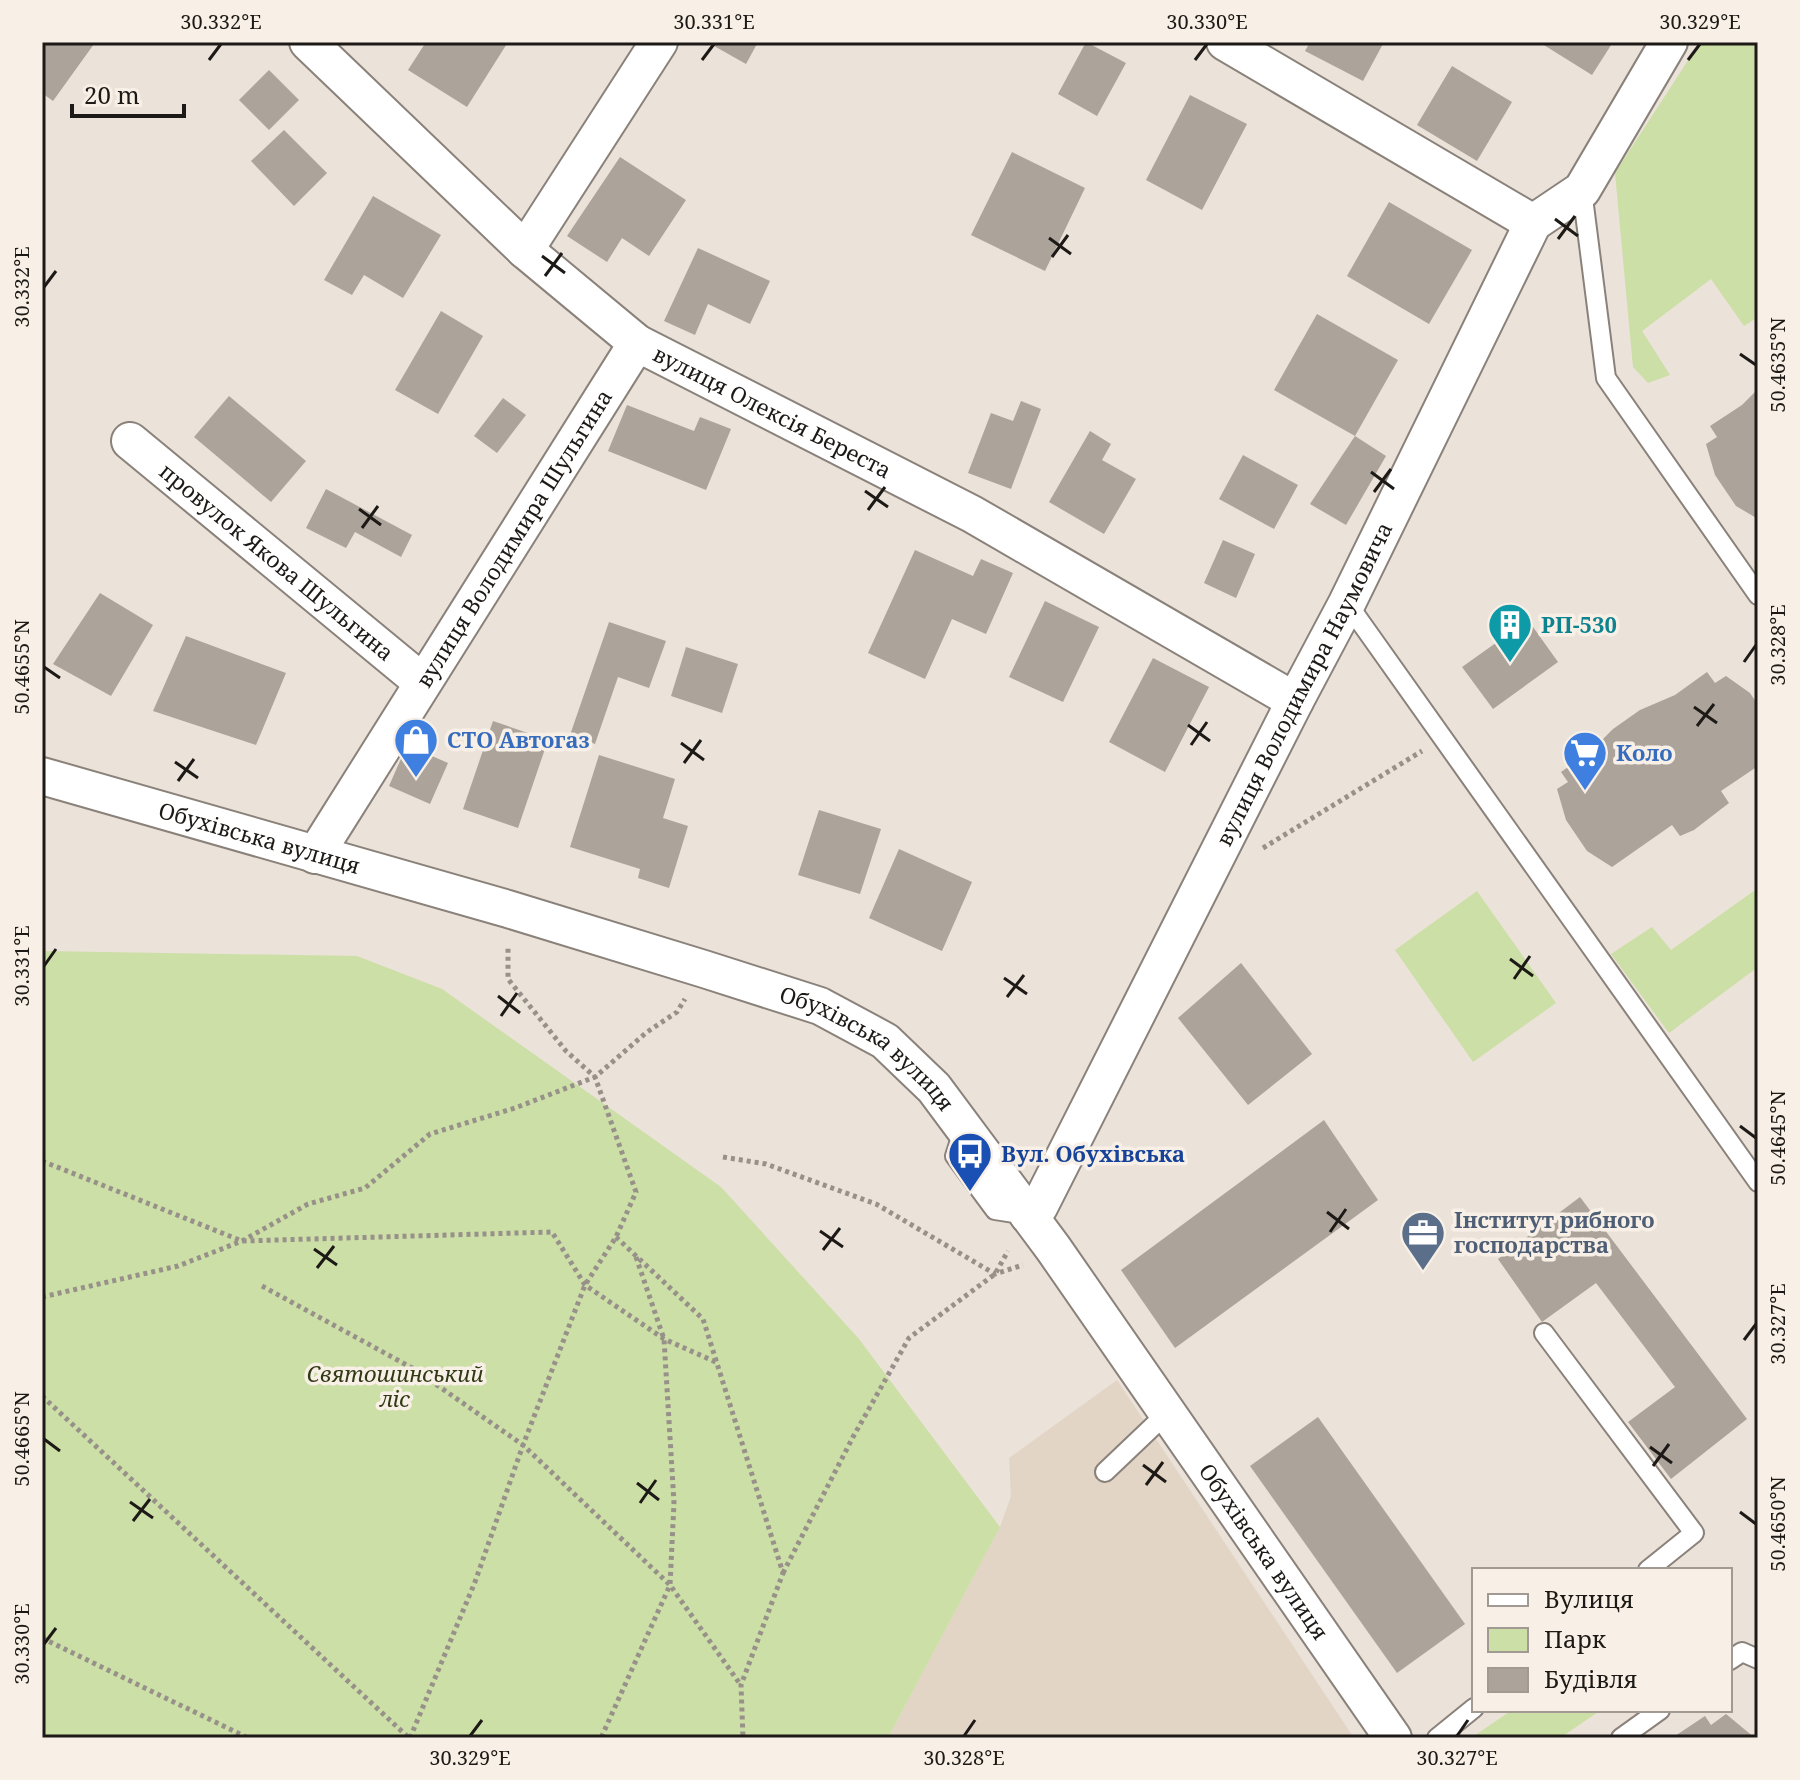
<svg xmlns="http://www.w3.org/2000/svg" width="1800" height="1780" font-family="'Noto Serif',serif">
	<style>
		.built { fill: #e3d5c6 }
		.green { fill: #ccdfa6 }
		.building { fill: #aca49b }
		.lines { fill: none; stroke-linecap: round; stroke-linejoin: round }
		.lane-casing { stroke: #8a827a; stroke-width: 22 }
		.street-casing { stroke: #8a827a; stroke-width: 40 }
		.path { stroke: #98918a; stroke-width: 5; stroke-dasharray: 4 4; stroke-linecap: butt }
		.lane { stroke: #fff; stroke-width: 18 }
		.street { stroke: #fff; stroke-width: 36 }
		.ticks { fill: none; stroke: #1c1916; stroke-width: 3 }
		.labels { text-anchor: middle; stroke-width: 7; stroke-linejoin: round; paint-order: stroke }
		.street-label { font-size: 22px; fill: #1c1916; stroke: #f8f0e6 }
		.culture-label { font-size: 22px; font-weight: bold; fill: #0d838f; stroke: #f8f0e6; text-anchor: start }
		.shop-label { font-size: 22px; font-weight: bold; fill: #366cbe; stroke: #f8f0e6; text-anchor: start }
		.transit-label { font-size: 22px; font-weight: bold; fill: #164399; stroke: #f8f0e6; text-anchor: start }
		.service-label { font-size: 22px; font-weight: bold; fill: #4e5e75; stroke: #f8f0e6; text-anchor: start }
		.park-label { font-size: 22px; font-style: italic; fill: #303a14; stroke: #f8f0e6 }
		.neatline { fill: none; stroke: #1c1916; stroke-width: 3 }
		.ticks-label { font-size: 20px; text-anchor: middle; fill: #1c1916 }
	</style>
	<rect width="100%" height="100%" fill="#ebe2d9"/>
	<polygon class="built" points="1117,1380 1354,1738 888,1738 1000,1527 1011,1496 1009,1458"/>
	<g class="green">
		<polygon points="1700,42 1758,42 1758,317 1744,326 1711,279 1642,331 1670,375 1648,383 1633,367 1615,173"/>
		<polygon points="1758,888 1758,967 1669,1033 1611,954 1652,927 1671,950"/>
		<polygon points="1477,891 1556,1003 1473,1062 1395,950"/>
		<polygon points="42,951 357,956 442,989 721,1187 859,1339 1000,1527 888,1738 42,1738"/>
		<polygon points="1512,1710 1601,1710 1560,1738 1471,1738"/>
	</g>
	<g class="building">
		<polygon points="42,42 94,44 53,101 42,93"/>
		<polygon points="426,42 508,42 467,107 408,70"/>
		<polygon points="707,42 758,42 746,64"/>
		<polygon points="1086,42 1126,63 1097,116 1058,94"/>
		<polygon points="1310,42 1384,42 1363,81 1305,51"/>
		<polygon points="1539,42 1613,42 1592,75"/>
		<polygon points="1452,66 1512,102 1477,161 1417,125"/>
		<polygon points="269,70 299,100 269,130 239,100"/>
		<polygon points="1190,95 1247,124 1202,210 1146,180"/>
		<polygon points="284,130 327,173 294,206 251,161"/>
		<polygon points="1012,152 1085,188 1045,271 971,235"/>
		<polygon points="620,157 686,200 649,256 622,238 607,262 567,236"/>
		<polygon points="373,196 441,235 403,298 364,275 352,295 324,280"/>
		<polygon points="1389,202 1472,250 1429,324 1347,276"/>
		<polygon points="698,248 770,281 750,324 708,304 695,335 664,321"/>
		<polygon points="441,311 483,336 438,414 395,390"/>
		<polygon points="1317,314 1398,360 1355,436 1274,390"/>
		<polygon points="1758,389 1758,519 1736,506 1715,475 1706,444 1717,437 1710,426 1742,405"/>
		<polygon points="229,396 306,461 271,502 194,437"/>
		<polygon points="503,398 526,415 497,453 474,436"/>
		<polygon points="1021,401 1041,409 1011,489 968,473 991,413 1013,421"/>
		<polygon points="627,405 694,431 700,417 731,429 706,490 608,451"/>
		<polygon points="1090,431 1111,444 1102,460 1136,479 1104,534 1049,502"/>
		<polygon points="1355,436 1386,456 1346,525 1310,504"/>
		<polygon points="1243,455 1298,485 1274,529 1219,499"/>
		<polygon points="326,489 412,535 401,557 355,532 346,548 306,528"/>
		<polygon points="1223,540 1255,554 1236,598 1204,583"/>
		<polygon points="915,550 973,576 981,559 1013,573 986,634 952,619 925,679 868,653"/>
		<polygon points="100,593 153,625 111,696 53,664"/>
		<polygon points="1045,601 1099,627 1063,702 1009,677"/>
		<polygon points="1528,620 1558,662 1493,709 1462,667"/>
		<polygon points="609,622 666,641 649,688 618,677 595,744 570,735"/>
		<polygon points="186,636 286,673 256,745 153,711"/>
		<polygon points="686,647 738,664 722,713 671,696"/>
		<polygon points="1153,658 1209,687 1165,772 1109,742"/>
		<polygon points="1707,672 1715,683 1726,676 1750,693 1758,705 1758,766 1721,791 1729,803 1694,830 1680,836 1672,825 1612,867 1587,851 1566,820 1557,789 1568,782 1561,772 1592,750 1613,729 1640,710 1675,695"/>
		<polygon points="493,721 548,740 518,828 463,809"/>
		<polygon points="407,745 448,763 430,804 389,786"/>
		<polygon points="599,755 675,779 663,818 688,826 669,888 638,878 640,869 570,847"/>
		<polygon points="819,810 881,829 860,894 798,875"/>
		<polygon points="899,849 972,882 942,951 869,918"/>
		<polygon points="1241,963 1312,1054 1248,1105 1178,1018"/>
		<polygon points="1324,1120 1378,1200 1175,1348 1121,1270"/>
		<polygon points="1580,1197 1747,1419 1671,1479 1628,1422 1675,1387 1596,1283 1542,1322 1498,1259"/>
		<polygon points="1318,1417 1465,1624 1397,1673 1250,1466"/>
		<polygon points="1726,1714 1755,1738 1672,1738 1705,1716 1711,1725"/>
	</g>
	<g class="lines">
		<g class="lane-casing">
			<g id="lane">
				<polyline points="1582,190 1606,378 1758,595"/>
				<polyline points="1347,603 1758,1182"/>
				<polyline points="964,1128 955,1156 995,1210 1027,1215"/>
				<polyline points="1544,1333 1694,1533 1648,1570"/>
				<polyline points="1105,1472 1167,1413"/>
				<polyline points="1730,1660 1742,1652 1758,1659"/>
				<polyline points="1437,1738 1474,1708"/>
				<polyline points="1621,1738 1660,1710"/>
			</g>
		</g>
		<g class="street-casing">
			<g id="street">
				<path id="s1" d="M308,42L525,250L637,343L972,514L1295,701"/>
				<polyline points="1225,42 1533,223"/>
				<polyline points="525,250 659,42"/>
				<path id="s2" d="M130,441L422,682"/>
				<path id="s3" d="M42,776L508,909L704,969L820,1006L885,1041L934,1088L1053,1248L1393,1738"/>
				<path id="s4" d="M315,855L637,343"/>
				<path id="s5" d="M1028,1215L1039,1207L1295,701L1347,603L1533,223L1582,190L1669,42"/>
			</g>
		</g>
		<g class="path">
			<polyline points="1263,848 1422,751"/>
			<polyline points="723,1157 766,1164 876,1204 995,1274 1023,1265"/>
			<polyline points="42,1161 242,1241 552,1232 585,1285 664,1339 718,1363"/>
			<polyline points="616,1237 703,1319 783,1573 741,1685 743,1738"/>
			<polyline points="636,1257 664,1339 674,1503 670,1585 740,1684"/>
			<polyline points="262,1286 414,1369 523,1445 670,1585 601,1738"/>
			<polyline points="42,1297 178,1266 242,1241 308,1204 365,1188 430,1134 515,1108 595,1077 647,1032 677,1012 685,999"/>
			<polyline points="42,1396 409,1738"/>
			<polyline points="783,1573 853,1437 909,1338 995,1274 1008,1251"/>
			<polyline points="42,1638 248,1738"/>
			<polyline points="410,1738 475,1582 523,1445 585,1285 616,1237 636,1192 595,1077 566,1051 508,979 508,946"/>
		</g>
		<use href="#lane" class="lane"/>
		<use href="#street" class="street"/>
	</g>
	<path class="ticks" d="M209,60L221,44M702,60L714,44M1195,60L1207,44M1688,60L1700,44M1555,219L1578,236M1049,238L1071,254M1558,239L1575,216M542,256L565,273M1052,257L1068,235M545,276L562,253M44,287L56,271M1740,354L1756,365M1371,472L1394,489M865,491L888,507M1374,492L1391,469M359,509L381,525M868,510L885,487M362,528L378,506M1744,662L1756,645M44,667L60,678M1694,707L1717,723M1188,725L1210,741M1697,726L1714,704M681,743L704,760M1191,745L1207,722M175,762L198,778M684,763L701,740M178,781L194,759M1510,959L1533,976M44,966L56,949M1004,978L1027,994M1514,979L1530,956M498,996L520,1013M1007,997L1024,975M501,1016L517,993M1740,1126L1756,1138M1327,1212L1349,1229M820,1231L843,1247M1330,1232L1346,1209M314,1249L337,1265M823,1250L840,1228M317,1268L334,1246M1744,1340L1756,1324M44,1439L60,1451M1650,1447L1672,1463M1143,1465L1166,1482M1653,1466L1669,1444M637,1483L659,1500M1146,1485L1163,1462M130,1502L153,1518M640,1503L656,1480M1740,1512L1756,1524M133,1521L150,1499M44,1644L56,1628M470,1736L482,1720M964,1736L975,1720M1457,1736L1468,1720"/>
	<defs>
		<g id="building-pin" transform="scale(2.3)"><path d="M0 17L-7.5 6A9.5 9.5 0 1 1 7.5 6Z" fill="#0f9aa8" stroke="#f8f0e6"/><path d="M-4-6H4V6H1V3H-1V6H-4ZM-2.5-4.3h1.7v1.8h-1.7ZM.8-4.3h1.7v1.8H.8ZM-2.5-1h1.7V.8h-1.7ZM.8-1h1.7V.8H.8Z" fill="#fff"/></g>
		<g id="shop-pin" transform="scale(2.3)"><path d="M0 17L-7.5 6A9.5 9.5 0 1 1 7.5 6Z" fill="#3f7fe0" stroke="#f8f0e6"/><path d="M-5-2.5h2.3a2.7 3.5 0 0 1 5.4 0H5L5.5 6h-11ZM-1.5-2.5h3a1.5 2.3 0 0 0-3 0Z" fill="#fff"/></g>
		<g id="supermarket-pin" transform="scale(2.3)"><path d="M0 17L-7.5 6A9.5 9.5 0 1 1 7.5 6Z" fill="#3f7fe0" stroke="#f8f0e6"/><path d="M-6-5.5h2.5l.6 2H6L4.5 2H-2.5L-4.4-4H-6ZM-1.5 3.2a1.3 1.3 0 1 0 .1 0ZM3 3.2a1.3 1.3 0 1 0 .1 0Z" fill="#fff"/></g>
		<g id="bus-pin" transform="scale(2.3)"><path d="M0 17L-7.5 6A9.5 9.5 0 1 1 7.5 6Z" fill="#1a4fb4" stroke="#f8f0e6"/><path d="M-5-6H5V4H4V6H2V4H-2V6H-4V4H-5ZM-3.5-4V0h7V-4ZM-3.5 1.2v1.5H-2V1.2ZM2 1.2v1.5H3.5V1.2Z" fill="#fff"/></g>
		<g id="office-pin" transform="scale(2.3)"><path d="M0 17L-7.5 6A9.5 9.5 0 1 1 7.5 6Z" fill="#5c6f8a" stroke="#f8f0e6"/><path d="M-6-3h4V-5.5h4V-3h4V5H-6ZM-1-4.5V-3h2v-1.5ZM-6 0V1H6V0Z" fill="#fff"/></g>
	</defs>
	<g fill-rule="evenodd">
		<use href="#building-pin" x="1510" y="625"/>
		<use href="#shop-pin" x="416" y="740"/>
		<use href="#supermarket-pin" x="1585" y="753"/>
		<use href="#bus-pin" x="970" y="1154"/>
		<use href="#office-pin" x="1423" y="1233"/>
	</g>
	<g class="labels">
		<g class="street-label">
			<text dy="8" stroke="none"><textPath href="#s1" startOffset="598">вулиця Олексія Береста</textPath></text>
			<text dy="8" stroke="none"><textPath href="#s4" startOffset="374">вулиця Володимира Шульгина</textPath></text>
			<text dy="8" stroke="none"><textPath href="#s2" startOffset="190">провулок Якова Шульгина</textPath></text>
			<text dy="8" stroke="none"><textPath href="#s5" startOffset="600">вулиця Володимира Наумовича</textPath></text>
			<text dy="8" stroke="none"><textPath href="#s3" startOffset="226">Обухівська вулиця</textPath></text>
			<text dy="8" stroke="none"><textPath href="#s3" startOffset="874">Обухівська вулиця</textPath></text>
			<text dy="8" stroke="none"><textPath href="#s3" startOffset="1522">Обухівська вулиця</textPath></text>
		</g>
		<g class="culture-label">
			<text x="1541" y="633">РП-530</text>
		</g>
		<g class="shop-label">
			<text x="447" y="748">СТО Автогаз</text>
			<text x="1616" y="761">Коло</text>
		</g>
		<g class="transit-label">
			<text x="1001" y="1162">Вул. Обухівська</text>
		</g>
		<g class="service-label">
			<text x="1454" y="1228">Інститут рибного<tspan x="1454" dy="25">господарства</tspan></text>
		</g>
		<g class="park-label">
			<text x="395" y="1382">Святошинський<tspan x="395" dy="25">ліс</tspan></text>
		</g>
	</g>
	<rect width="1800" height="1780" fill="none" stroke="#f8f0e6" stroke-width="88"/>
	<rect x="1472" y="1568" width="260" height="144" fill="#f8f0e6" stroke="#a09a93" stroke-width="2"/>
	<rect x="1488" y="1594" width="40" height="12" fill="#ffffff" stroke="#a09a93" stroke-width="2"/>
	<text x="1544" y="1608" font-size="24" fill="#1c1916">Вулиця</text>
	<rect x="1488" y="1628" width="40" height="24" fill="#ccdfa6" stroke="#a09a93" stroke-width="2"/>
	<text x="1544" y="1648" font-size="24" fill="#1c1916">Парк</text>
	<rect x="1488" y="1668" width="40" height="24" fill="#aca49b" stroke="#a09a93" stroke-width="2"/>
	<text x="1544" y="1688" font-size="24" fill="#1c1916">Будівля</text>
	<path d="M72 104v12h112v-12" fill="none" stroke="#1c1916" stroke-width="4"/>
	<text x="84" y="104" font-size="24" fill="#1c1916" stroke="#f8f0e6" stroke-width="6" paint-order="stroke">20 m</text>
	<rect x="44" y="44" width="1712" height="1692" class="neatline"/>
	<g class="ticks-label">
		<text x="221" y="29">30.332°E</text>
		<text x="714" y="29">30.331°E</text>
		<text x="1207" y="29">30.330°E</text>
		<text x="1700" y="29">30.329°E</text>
		<text transform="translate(22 287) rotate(-90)" y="7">30.332°E</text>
		<text transform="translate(1778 365) rotate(-90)" y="7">50.4635°N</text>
		<text transform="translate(1778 645) rotate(-90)" y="7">30.328°E</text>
		<text transform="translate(22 667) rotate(-90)" y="7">50.4655°N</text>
		<text transform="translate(22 966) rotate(-90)" y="7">30.331°E</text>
		<text transform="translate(1778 1138) rotate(-90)" y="7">50.4645°N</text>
		<text transform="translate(1778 1324) rotate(-90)" y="7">30.327°E</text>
		<text transform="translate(22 1439) rotate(-90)" y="7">50.4665°N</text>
		<text transform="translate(1778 1524) rotate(-90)" y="7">50.4650°N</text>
		<text transform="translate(22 1644) rotate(-90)" y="7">30.330°E</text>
		<text x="470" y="1765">30.329°E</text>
		<text x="964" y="1765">30.328°E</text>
		<text x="1457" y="1765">30.327°E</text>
	</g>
</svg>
